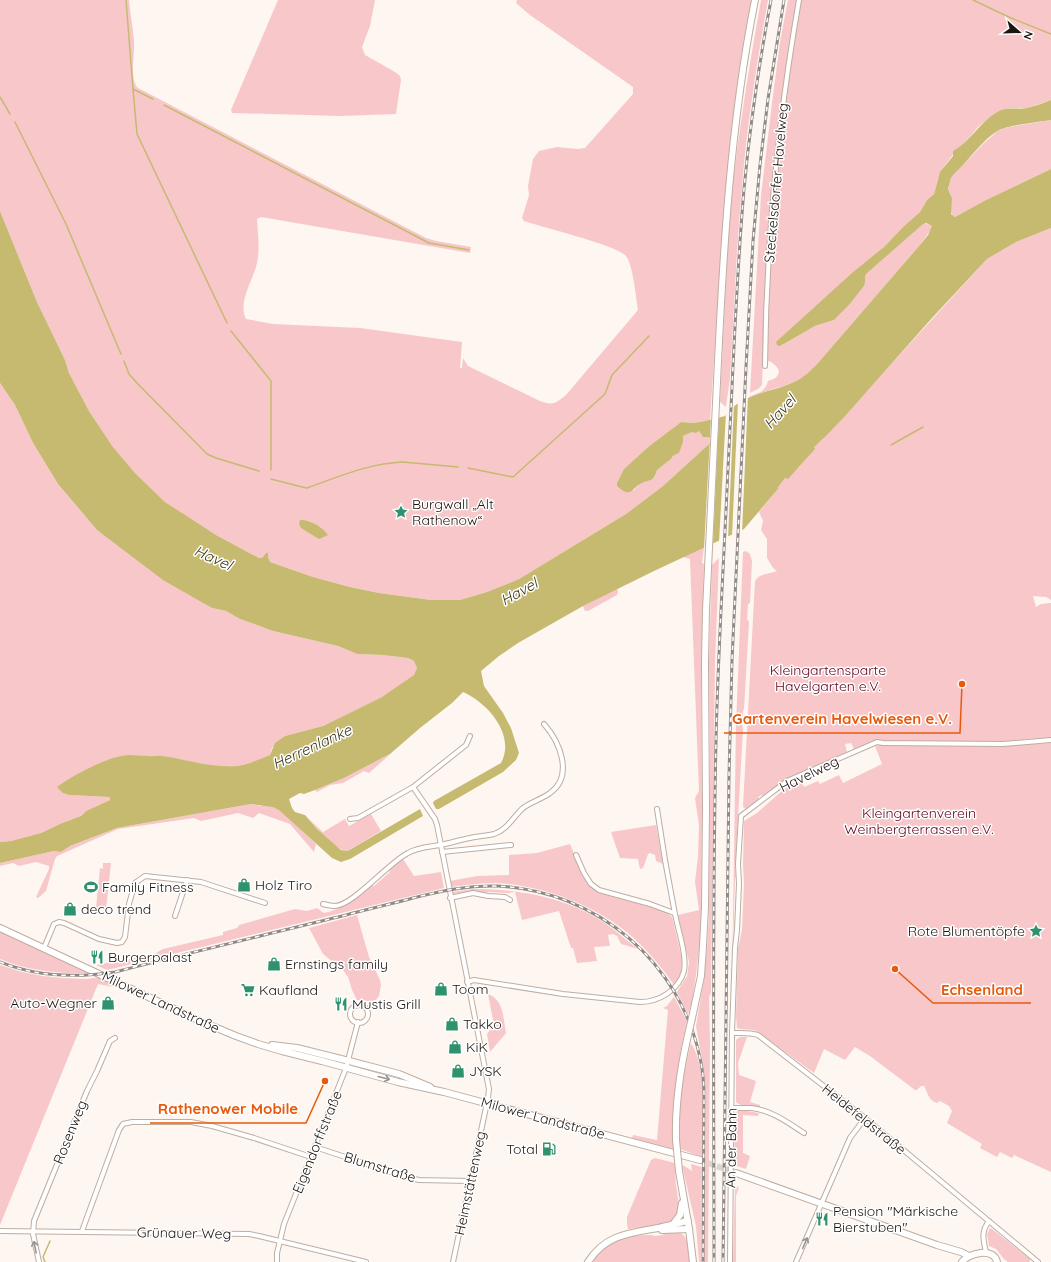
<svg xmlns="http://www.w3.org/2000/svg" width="1051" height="1262" font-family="Quicksand,sans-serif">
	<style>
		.green { fill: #f8c7c9 }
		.water { fill: #c6ba71 }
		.pier { fill: #fef6f1 }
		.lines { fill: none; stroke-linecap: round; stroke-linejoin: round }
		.stream { stroke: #c6ba71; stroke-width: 1.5 }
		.primary-tunnel { stroke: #dcd4cf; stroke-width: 6; stroke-dasharray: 6 3; stroke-linecap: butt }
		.minor-casing { stroke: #bfada0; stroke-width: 6 }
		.primary-casing { stroke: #bfada0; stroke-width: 8 }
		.minor { stroke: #fff; stroke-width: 4 }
		.primary { stroke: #fff; stroke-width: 6 }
		.rail-casing { stroke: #918985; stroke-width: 3 }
		.rail { stroke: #fff; stroke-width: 1.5; stroke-dasharray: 4.5; stroke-linecap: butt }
		.primary-bridge-casing { stroke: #bfada0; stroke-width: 8; stroke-linecap: butt }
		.primary-bridge { stroke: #fff; stroke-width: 6 }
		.oneway { stroke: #989593 }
		.labels { text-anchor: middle; stroke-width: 3; stroke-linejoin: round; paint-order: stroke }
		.street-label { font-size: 14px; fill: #1b1410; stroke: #fff }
		.poi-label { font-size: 14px; fill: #1b1410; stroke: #fff; text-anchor: start }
		.park-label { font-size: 14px; fill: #5f001b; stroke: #fff }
		.water-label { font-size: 15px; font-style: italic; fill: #3d3817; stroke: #fff }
		.leader { fill: none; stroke: #e8590c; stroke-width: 1.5 }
		.callout-dot { fill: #e8590c; stroke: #fff; stroke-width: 1.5 }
		.callout-label { font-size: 15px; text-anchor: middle; font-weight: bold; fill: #e8590c; stroke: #fff; stroke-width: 3; stroke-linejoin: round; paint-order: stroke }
	</style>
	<rect width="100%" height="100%" fill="#fef6f1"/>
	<g class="green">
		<path d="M0,0H129C130,14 133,28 134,41C135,54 129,79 138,88L426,238L436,241L471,247L470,253L261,217L257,219C258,234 260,248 257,263C254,279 237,302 246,319L273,324L360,328L462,342L460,368H462L463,358L468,366L540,401C553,406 556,403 566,395L638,310C636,297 633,265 626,256C617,245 541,227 524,221L522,218L529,195L528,186L533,159L539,151L557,147L578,149L585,148L633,94V87L530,15L516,3L517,0H753L734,115L725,195L710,420L694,423L681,422L648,447L624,469L633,491C636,488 639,484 644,482C653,479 655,480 657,470L671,459L673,456L679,453L683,436L692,432L699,431L703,437H709L710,439L709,444L663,486L626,514L519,579L487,592L460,600H431L379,593L350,587L313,577L270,562L268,557V553H266L262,558H259L216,535L188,518L165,502L135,473L113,447L89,411L69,373L65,360L37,302L0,211Z"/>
		<polygon points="278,0 375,0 370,26 362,47 365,55 395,72 400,76 401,80 396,114 340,116 232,113 231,110"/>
		<path d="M761,0H768C757,62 747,124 742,187C736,250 734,314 730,378C729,388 727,397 726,407L720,402C724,329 726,256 733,183C740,122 750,61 761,0Z"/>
		<path d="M788,0H797L790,42L794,43L801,0H1051V100L1027,108H1012L997,112L978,127L961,147L957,149L943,168L938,179L934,194L927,200L920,212L903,227L884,247L781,346L815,326L834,320L849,305L864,286C866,282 864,278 866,274L923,223L930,225L932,226V228L919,246L818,363L805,376L796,381L784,386L776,388L750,397V396C760,392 765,392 768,381C774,379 778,378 779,371C776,364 770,360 763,360L762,385L758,389L750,393L761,195L772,103L780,42Z"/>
		<path d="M1051,120V169L984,201L955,217C947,213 953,202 951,195C950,193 949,191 948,189L951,178L954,174L984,143L999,130L1009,127Z"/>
		<path d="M1051,228V600L1046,597L1033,596L1036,607L1041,604L1051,603V738L1025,739L1023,744L1051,743V1172L1014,1155L1012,1158L1000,1152L997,1157L980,1148L982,1144L947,1123L952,1111L949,1106L940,1101L937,1103C928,1100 928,1093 924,1086H921L917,1090H915L870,1056L855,1047L845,1060L824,1049L814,1073L758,1032C751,1028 744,1031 737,1028L736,1016L738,949L742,930L744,883L743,865L744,821L757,813L783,790L801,779L804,787L818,781L820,784L839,775L843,783L882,764L875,746L880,745L878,739L854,749L851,743L845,744L847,752L788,778L763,796L762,795L758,797L759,799L746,809L743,807L755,581C759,573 770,574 777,571L773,568L767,558V539L761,530L763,521L759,512L778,489L777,487L785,478L799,467L814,449L813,447L822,440L987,259L1016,242Z"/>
		<polygon points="0,383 15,405 33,443 58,484 97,530 212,608 226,611 240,619 273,631 338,646 357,654 383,655 408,658 414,661 416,664 417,668 414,675 392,691 382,697 323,726 285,736 272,748 270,755 257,761 239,766 225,767 196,763 163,756 149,757 128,755 115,758 81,772 70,795 109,797 110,798 110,800 86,811 81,816 62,823 41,833 11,841 0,842"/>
		<polygon points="704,547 702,563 704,564 701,695 702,805 701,930 696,975 692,1002 688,1014 677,992 687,976 689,962 678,915 699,910 695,882 698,856 699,825 695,798 699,791 690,559 683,557"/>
		<polygon points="746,551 750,554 752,561 750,603 748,604 747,619 749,622 744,709 743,711 742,726 743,730 735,870 736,877 735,878 732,985 736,725 743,552"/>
		<polygon points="719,558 715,662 711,993 709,997 710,1043 708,1262 704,1262 706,1097 702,1059 696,1026 704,979 707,947 709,915 710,758 709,663 712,565"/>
		<polygon points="617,588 618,592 617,595 588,611 585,611 583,606"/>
		<polygon points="390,754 387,757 369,773 364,771 343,783 330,785 317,792 315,790 344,778"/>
		<polygon points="272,802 316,844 314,852 290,824 259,813 253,818 238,813 201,821 194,818 118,829 57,856 55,859 46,891 38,898 36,897 49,869 49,866 36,862 19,866 13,863 0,866 0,863 54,851 61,852 70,846 117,828 251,804 261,806"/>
		<path d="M371,814L381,831L347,851C337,851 315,827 309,819L323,832L345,819L349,826Z"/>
		<polygon points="656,825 663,864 656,861 655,855 650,853 648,854 643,868 640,869 638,859 620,858 611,832"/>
		<path d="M570,844C576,857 580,873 589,884C599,897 639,902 656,908C662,910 667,912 672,917L682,959L681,973L674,985C664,970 652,956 639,943C604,908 545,885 496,883C481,883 466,885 451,887L450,881L477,876L509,875V855L537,853Z"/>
		<path d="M403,859L414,876L441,872L444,888L107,970L96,965L141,957H149L163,949L223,935V932L237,928L239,925L295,909L307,911L317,908L324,913C343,909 357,897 372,885L374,886L390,872L389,870Z"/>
		<polygon points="103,863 111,863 106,909 96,908 100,868 103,869"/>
		<path d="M473,889C515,889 560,896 597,918C612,927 625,939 638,949L621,944L617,936L613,934L608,935L610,946L594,947L597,961L577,963L573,948H571L559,911L522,920L515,892L508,893L487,892V893L472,891L452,894V892Z"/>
		<path d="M357,915L369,957L380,980L381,985L379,996L376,1000C369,1002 364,1000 357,1000L352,990L348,977L343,970L323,954L309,928Z"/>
		<path d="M0,932L78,968L91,973C61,974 28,971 0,959Z"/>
		<polygon points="0,965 22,972 43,976 62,978 87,979 99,977 111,982 109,984 119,988 98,984 0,1225"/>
		<path d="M488,994C504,1000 503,1018 506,1033L490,1052L487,1034L494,1025Z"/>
		<path d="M674,997L687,1021L683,1038V1039C675,1079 672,1109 674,1150L632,1138L633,1135L657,1140L668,1010L663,1008L667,1006Z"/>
		<path d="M740,1037H747L738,1063L739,1075L756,1081L750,1102L760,1105V1107C753,1106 740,1107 736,1102V1040Z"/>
		<path d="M691,1043C708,1069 703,1125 702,1157L680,1149C678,1110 681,1082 691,1043Z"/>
		<polygon points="741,1110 759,1113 758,1116 743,1115 743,1153 750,1156 746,1169 734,1165 735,1112"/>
		<path d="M655,1158L675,1163C676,1170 675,1178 676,1185C678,1199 683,1216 667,1223C656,1227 641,1227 630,1229H628L627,1224V1217L651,1160Z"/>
		<polygon points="691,1164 702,1167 701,1262 699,1262 696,1226 682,1165 686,1167 692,1171"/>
		<polygon points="735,1186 739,1187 736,1196 736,1262 733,1262"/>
		<polygon points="990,1228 992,1229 1030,1259 1030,1262 1008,1262 1004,1259 996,1249 989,1246 987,1234"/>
		<path d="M665,1232C669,1232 674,1231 678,1232C690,1235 689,1253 690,1262H592C601,1249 614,1239 630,1236C637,1235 645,1235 652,1235L654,1236L663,1235Z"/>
	</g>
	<g class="water">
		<path d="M1051,100V120C1039,122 1009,125 999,130C983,139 968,161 954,174L951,178L948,189L952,198L951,214L955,217L984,201L1051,169V228L1016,242L987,259L932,318L845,416L825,437L814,447L815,449L788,479L785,478L778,487V489L744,529L654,571L583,606L518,643L499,656L481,671L484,686L503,713L511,728L519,753L516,760L503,772L439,809H436L433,803L434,801L501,763C516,735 488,703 463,692L452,703L420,728L390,754L344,778L315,790L304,794L300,793L289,799L292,808L295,812L305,815L317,829L341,850L347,851L351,849L420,809L423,816L350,859L341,862L332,858L279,810L273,807L251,804L117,828L70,846L61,852L54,851L0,863V842L11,841L41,833L62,823L81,816L86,811L110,800V798L109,797L70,795L63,793L57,787C71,776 111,755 129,755C135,755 141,756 148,756C153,757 158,755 163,756C188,760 212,768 238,766C249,764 260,759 270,755L275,743L285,736L323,726L382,697L414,675L417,668L414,661L408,658L383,655L357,654L338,646L273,631L240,619L226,611L212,608L163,580L97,530L58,484L33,443L15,405L0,383V211L37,302L65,360L69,373L89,411L113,447L135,473L165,502L216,535L259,558H262L266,553H268V557L270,562L313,577L350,587L379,593L431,600H460L487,592L519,579L626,514L663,486L709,444L710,439L709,437H703L699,431L696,433L692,432L683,436V442L679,453L673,456L671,459L657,470C654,482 651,479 642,483C630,489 632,499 617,486V483L624,469L648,447L681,422L694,423L705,421L725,416C741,393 771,393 794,382C804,378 811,370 818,363L919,246L928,235L932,226L926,223L923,224L866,274C864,278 866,282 864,286L849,305L834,320L815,326L784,344L779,346L777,345L776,342L852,273L884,247L903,227L920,212L927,200L934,194L940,172L953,156V151C970,142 979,123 997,112C1008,106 1016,110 1027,108C1035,106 1043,103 1051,100Z"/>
		<path d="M300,520C311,520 322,527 328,535L319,539L301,528L299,524Z"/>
	</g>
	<g class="pier">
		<polygon points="748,395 742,532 732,537 738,401"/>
		<polygon points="734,404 728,539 719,543 726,412"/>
		<polygon points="719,416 713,545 704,549 711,418"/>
	</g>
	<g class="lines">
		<g class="stream">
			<polyline points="126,0 133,89"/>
			<polyline points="973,0 1011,18 1051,34"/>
			<polyline points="0,97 10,114"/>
			<polyline points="153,99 133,89 137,134 227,323"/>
			<polyline points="164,105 429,243 469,250"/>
			<polyline points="15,122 66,224 121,354"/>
			<polyline points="231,331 271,381 271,470"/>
			<polyline points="124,361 129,374 137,383 207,454 216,458 259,471"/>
			<polyline points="891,445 923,427"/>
			<polyline points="468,468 513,477 605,394 612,375 649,336"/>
			<path d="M271,479L302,487L307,488C338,477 370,463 403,462L458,467"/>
			<polyline points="45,1262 43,1257 50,1241"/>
		</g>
		<polyline class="primary-tunnel" points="700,1160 736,1173"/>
		<g class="minor-casing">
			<g id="minor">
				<path d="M765,366C766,244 778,121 799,0"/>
				<polyline points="413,787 435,819 437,825 489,1089 488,1098 453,1262"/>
				<polyline points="350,819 358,818 413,787 466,745 470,736"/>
				<polyline points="442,852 511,845"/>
				<polyline points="576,855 584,873 591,884 599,890 650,904 674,913"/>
				<polyline points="450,898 473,893 488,896 505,897 510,900"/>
				<path d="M323,904C327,905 331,906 335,906C354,905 389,862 408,853C418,847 429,847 440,845C450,843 460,840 470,838C478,836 486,836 494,834C507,830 514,816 523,808C531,802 542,799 550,793C574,776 560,742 544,724"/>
				<polyline points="175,916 187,880"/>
				<polyline points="44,948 54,924 59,922 64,923 99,939 117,943 122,942 125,937 129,904 135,883 145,876 201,882 265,903"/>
				<path d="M467,982L474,980L563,994L640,1002C659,1002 679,990 684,971C687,955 678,930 675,914C668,879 662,844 657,809"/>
				<circle cx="359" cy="1014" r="9"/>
				<path d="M732,1033C741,1033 749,1032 758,1035L865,1118L1038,1262"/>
				<path d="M732,1108C738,1108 745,1108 751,1108C771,1110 787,1122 804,1133"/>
				<polyline points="315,1147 409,1178 419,1180 470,1181"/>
				<polyline points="0,1231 249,1234 259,1236 366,1262"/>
				<polyline points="82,1231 119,1130 123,1124 132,1122 191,1122 212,1126 254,1138 311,1157"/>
				<path d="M986,1253C984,1240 980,1233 989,1221"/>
				<polyline points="39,1262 33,1234 34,1221 87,1091 97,1071 110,1041 115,1038"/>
				<polyline points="277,1262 277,1253 284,1224 346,1068 358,1022"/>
				<polyline points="730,1262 732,1033 735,948 737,930 739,884 738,864 741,816 787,781 877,742 883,743 1003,744 1051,740"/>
				<polyline points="796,1262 850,1138 865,1118"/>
			</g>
		</g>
		<g class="primary-casing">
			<g id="primary">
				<polyline points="0,928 200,1021 236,1036 258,1044 282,1051 322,1061 398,1082 444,1092 700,1160"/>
				<path d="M692,1018L701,976L703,946L705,907L706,809L705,663L706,610C709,534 713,458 717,382C723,254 730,126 755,0"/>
				<polyline points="272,1045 297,1048 349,1061 399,1074 430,1087"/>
				<path d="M676,1140C675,1104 680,1070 688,1035"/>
				<polyline points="679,1171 689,1229 693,1262"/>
				<polyline points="736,1173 937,1245 961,1252 969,1256"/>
				<polyline points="674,1223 680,1215 682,1203"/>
				<polyline points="662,1230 689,1229"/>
				<path d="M588,1262C605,1235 629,1233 658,1228C668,1226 678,1223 688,1221"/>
				<path d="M962,1262C968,1253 994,1247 997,1262"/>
			</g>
		</g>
		<use href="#minor" class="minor"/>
		<use href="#primary" class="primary"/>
		<g class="rail-casing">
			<g id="rail">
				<path d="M0,962C37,977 76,978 115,972C192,952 269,934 346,915C368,909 391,904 413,898C441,891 469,885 498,886C597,891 680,962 700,1058C703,1071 704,1084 704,1097L703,1262"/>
				<path d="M714,1262C714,1088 712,915 716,741C718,650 724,559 728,468C733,375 736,281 744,189C750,125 759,63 771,0"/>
				<polyline points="723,1262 729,776 732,660 746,367 753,241 760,165 768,99 784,0"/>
			</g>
		</g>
		<use href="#rail" class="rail"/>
		<g class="primary-bridge-casing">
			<g id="primary-bridge">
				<polyline points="688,1035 692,1018"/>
				<polyline points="676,1140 679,1171"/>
			</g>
		</g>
		<use href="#primary-bridge" class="primary-bridge"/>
	</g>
	<defs><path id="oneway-shaft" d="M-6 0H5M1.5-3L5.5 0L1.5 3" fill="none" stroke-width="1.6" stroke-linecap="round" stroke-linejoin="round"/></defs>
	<g class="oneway">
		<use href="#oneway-shaft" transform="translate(384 1078) rotate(15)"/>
		<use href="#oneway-shaft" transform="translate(805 1243) rotate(-67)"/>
		<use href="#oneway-shaft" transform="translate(35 1247) rotate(-101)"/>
	</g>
	<defs>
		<g id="sight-bare" transform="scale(1.08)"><path d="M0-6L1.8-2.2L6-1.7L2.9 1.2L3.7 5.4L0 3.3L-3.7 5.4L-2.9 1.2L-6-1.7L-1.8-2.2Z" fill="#2f926e" stroke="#fff" stroke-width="2.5" paint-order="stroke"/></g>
		<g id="shop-bare" transform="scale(1.08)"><path d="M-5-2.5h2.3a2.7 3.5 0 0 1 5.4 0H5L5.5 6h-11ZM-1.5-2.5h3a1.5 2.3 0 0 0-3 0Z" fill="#2f926e" stroke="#fff" stroke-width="2.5" paint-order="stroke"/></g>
		<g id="stadium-bare" transform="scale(1.08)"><path d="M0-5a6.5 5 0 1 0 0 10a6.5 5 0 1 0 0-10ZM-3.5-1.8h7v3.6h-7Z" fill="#2f926e" stroke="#fff" stroke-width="2.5" paint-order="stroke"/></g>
		<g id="restaurant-bare" transform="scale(1.08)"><path d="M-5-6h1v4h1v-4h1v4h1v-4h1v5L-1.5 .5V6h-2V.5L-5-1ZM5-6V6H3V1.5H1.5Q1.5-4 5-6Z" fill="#2f926e" stroke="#fff" stroke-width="2.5" paint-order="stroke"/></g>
		<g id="supermarket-bare" transform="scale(1.08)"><path d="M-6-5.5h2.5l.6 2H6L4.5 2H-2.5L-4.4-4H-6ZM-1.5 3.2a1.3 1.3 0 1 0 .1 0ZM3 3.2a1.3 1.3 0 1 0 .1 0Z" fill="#2f926e" stroke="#fff" stroke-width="2.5" paint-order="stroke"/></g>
		<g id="fuel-bare" transform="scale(1.08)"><path d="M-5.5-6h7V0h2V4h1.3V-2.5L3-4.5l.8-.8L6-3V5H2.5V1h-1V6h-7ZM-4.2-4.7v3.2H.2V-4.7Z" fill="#2f926e" stroke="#fff" stroke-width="2.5" paint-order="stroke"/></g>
	</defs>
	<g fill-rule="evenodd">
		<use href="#sight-bare" x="401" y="512"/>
		<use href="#shop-bare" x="244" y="885"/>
		<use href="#stadium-bare" x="91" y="887"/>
		<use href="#shop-bare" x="70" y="909"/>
		<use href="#sight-bare" x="1036" y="931"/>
		<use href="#restaurant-bare" x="97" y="957"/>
		<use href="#shop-bare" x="274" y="964"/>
		<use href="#shop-bare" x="441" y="989"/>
		<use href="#supermarket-bare" x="248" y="990"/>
		<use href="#shop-bare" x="108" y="1003"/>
		<use href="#restaurant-bare" x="341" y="1004"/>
		<use href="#shop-bare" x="452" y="1024"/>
		<use href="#shop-bare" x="455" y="1047"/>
		<use href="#shop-bare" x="458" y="1071"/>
		<use href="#fuel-bare" x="549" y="1149"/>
		<use href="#restaurant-bare" x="822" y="1219"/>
	</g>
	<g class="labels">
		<g class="street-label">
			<text transform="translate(776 183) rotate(-85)" y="5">Steckelsdorfer Havelweg</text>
			<text transform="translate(809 774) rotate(-26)" y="5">Havelweg</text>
			<text transform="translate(161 1002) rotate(25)" y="5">Milower Landstraße</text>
			<text transform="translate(543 1118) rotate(15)" y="5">Milower Landstraße</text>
			<text transform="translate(864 1119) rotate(39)" y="5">Heidefeldstraße</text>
			<text transform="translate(70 1132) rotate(-68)" y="5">Rosenweg</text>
			<text transform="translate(317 1142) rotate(-68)" y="5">Eigendorffstraße</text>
			<text transform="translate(731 1148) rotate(-89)" y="5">An der Bahn</text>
			<text transform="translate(380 1167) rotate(17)" y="5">Blumstraße</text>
			<text transform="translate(470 1183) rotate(-78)" y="5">Heimstättenweg</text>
			<text transform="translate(184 1233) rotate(1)" y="5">Grünauer Weg</text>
		</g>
		<g class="poi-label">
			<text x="412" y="509">Burgwall „Alt<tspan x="412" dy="16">Rathenow“</tspan></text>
			<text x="255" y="890">Holz Tiro</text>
			<text x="102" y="892">Family Fitness</text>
			<text x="81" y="914">deco trend</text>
			<text x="1025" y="936" text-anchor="end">Rote Blumentöpfe</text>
			<text x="108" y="962">Burgerpalast</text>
			<text x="285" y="969">Ernstings family</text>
			<text x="452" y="994">Toom</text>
			<text x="259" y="995">Kaufland</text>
			<text x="97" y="1008" text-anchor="end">Auto-Wegner</text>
			<text x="352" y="1009">Mustis Grill</text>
			<text x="463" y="1029">Takko</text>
			<text x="466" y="1052">KiK</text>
			<text x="469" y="1076">JYSK</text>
			<text x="538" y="1154" text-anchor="end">Total</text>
			<text x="833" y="1216">Pension "Märkische<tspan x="833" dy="16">Bierstuben"</tspan></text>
		</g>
		<g class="park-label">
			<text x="828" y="675">Kleingartensparte<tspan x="828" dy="16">Havelgarten e.V.</tspan></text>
			<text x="919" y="818">Kleingartenverein<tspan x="919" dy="16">Weinbergterrassen e.V.</tspan></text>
		</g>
		<g class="water-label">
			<text transform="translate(780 412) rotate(-48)" y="5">Havel</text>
			<text transform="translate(213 558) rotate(24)" y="5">Havel</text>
			<text transform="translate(519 592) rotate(-29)" y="5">Havel</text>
			<text transform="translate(312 747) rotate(-25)" y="5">Herrenlanke</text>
		</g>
	</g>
	<path class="leader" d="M962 684L960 733H724M895 969L933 1003H1031M325 1081L306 1123H150"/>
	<g class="callout-dot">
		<circle cx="962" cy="684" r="4"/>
		<circle cx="895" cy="969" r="4"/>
		<circle cx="325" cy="1081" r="4"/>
	</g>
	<g class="callout-label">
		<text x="842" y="724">Gartenverein Havelwiesen e.V.</text>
		<text x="982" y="995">Echsenland</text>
		<text x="228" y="1114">Rathenower Mobile</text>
	</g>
	<g transform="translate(1019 32) rotate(110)" stroke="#ffffff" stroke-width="3" paint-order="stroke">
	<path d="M0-3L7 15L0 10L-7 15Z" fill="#1b1410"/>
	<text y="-6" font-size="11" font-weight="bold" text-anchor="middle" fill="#1b1410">N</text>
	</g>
</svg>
